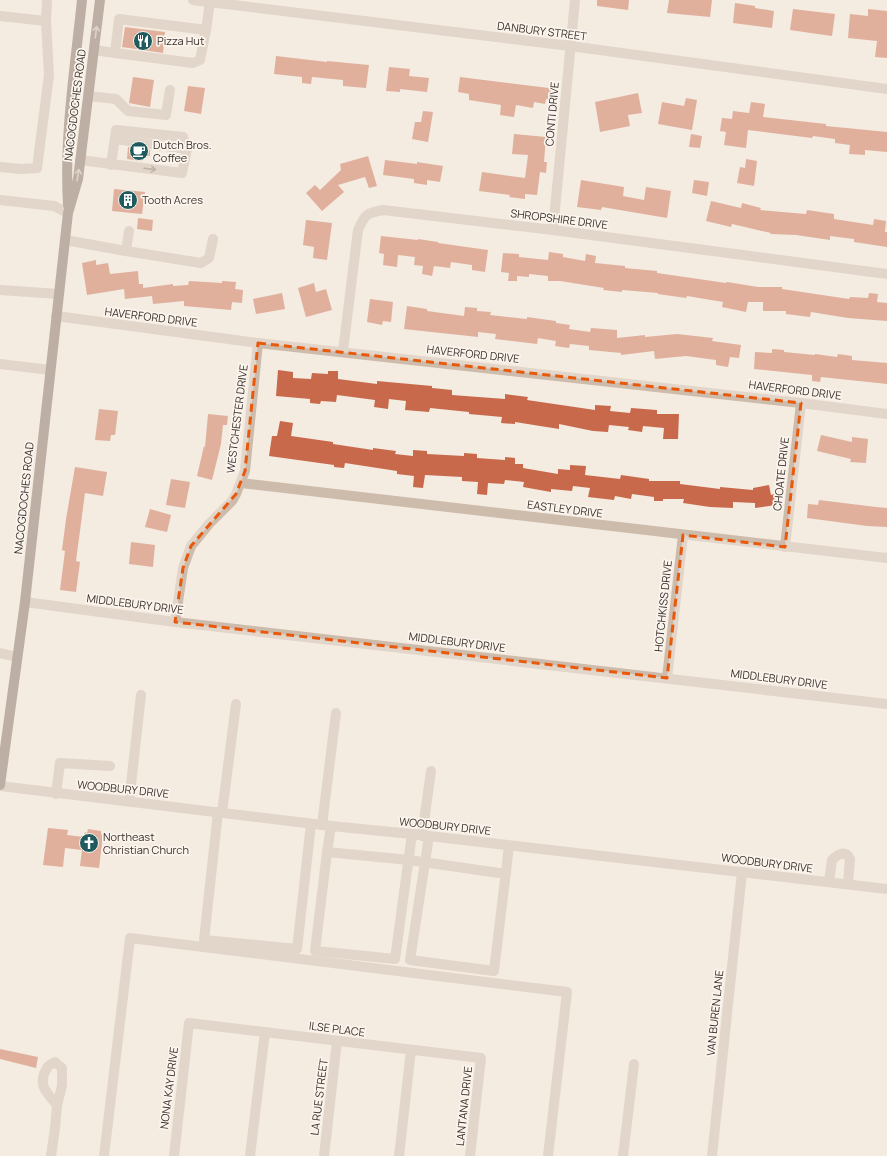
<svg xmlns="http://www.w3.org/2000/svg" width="887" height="1156" font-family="Manrope,sans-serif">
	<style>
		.building { fill: #c8694b }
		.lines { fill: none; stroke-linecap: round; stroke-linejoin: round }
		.minor { stroke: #cdbbac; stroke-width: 10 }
		.major { stroke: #7d675c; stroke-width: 10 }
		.oneway { stroke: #c2b5ac }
		.oneway2 { stroke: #7d6f65 }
		.marked { fill: none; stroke: #e8590c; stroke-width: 3; stroke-dasharray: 8 5; stroke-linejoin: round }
		.labels { text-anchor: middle; stroke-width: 3.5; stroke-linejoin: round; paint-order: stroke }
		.street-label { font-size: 11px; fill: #3b302b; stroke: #fbf5ee }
		.poi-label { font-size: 11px; fill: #3b302b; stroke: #fbf5ee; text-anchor: start }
	</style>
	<rect width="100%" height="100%" fill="#f4ebe1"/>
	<g class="building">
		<polygon points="597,0 629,0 628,10 597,6"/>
		<polygon points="669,0 712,0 710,17 667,13"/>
		<polygon points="735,3 755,6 755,8 774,11 772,28 733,23"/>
		<polygon points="793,9 835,14 832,36 790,30"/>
		<polygon points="868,9 887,11 887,58 875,57 877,41 848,38 850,14 868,16"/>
		<polygon points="125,27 165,32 163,53 122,47"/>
		<polygon points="276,56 327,62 327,61 369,65 366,88 343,86 343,80 312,77 311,84 302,83 302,77 274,74"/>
		<polygon points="389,67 410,69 409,76 429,78 427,92 400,89 400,92 386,91"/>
		<polygon points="133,77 154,80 150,107 129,103"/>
		<polygon points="460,77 557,89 555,101 546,99 545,104 534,102 533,108 516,105 514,117 500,115 501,105 469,100 469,94 458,92"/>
		<polygon points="188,86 205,88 201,114 184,111"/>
		<polygon points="638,93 642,113 628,115 630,126 600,132 595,102"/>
		<polygon points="686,98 697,100 692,130 658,124 662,102 684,106"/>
		<polygon points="751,102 765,104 763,117 826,124 826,126 887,132 887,152 865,150 865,155 849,154 850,145 835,143 835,139 813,136 812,138 748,130 746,148 724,145 726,132 720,131 722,118 732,119 733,111 749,113"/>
		<polygon points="423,111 433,112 428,142 412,139 415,122 421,122"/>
		<polygon points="514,134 546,137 544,162 547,162 546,173 540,172 537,195 525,194 525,199 509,197 510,195 479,191 482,172 525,178 528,155 512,154"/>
		<polygon points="691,134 702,136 700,148 689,147"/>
		<polygon points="128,147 150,150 150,156 141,155 141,161 127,159"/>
		<polygon points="368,156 377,186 369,188 365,177 338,185 344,192 322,211 306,193 315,185 320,190 341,170 340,164"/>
		<polygon points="746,159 757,161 754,186 737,183 740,167 745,168"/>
		<polygon points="385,160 417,164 417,162 443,166 440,182 427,180 427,185 414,183 414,179 383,175"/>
		<polygon points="581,180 624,187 623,196 644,200 646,187 671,191 667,218 602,207 601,210 577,207"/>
		<polygon points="694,180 709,182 707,196 692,193"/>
		<polygon points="114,189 145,192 142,214 112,211"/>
		<polygon points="711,201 741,208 742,203 761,208 760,210 806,214 807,210 834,214 834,219 873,225 874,219 886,221 885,232 887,232 887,247 854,242 854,239 830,236 830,240 796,235 770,234 771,233 732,224 731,227 706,221"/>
		<polygon points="138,218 153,220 152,231 137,229"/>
		<polygon points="306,220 332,223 327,260 313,258 314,247 303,245"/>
		<polygon points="381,236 418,240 418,239 438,242 438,243 488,250 485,272 472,270 472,265 451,262 450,268 434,266 432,276 422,274 423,266 414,265 415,257 398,255 397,267 383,265 384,254 379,253"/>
		<polygon points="549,252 563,254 563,257 585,261 586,254 596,256 595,263 625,266 625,268 657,271 657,273 726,283 727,282 758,287 782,287 782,289 849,299 850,297 868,298 869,293 878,294 877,302 887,303 887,321 848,318 811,312 810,317 786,314 786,311 763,311 763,302 748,302 746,312 722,307 723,302 687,296 686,298 658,294 658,293 622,290 622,292 603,290 604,288 560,281 548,281 548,276 529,274 529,277 517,276 517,281 508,281 509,273 501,272 503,253 519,254 519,257 548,260"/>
		<polygon points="96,260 96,265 108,263 110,274 138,271 139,284 143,284 143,288 173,284 173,286 188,285 189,281 222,283 222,281 236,282 235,289 243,290 242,303 232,302 231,310 184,306 184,301 153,304 152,296 125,299 124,289 87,295 82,263"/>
		<polygon points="314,283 316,292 326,289 332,310 306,317 298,288"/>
		<polygon points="282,293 285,309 256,314 253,299"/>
		<polygon points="370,299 393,302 391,322 383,321 382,325 367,322"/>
		<polygon points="407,306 427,309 427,311 464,316 465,307 477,308 477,311 491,312 490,315 527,319 527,317 556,321 556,323 570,325 569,329 590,332 591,328 617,330 617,338 645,335 645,337 677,334 713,338 712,341 741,345 739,358 730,357 728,367 716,365 716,360 686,356 655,359 654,351 621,355 621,353 589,350 589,346 570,344 569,348 555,346 556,341 538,338 537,344 495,339 496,334 478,332 478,337 404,329"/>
		<polygon points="772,349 784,350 784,352 815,355 815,354 837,357 838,354 852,356 852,360 887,363 887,384 821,377 820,382 812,381 812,375 754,369 755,352 772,353"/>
		<polygon points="278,370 293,372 293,378 311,379 312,373 328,374 328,371 338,371 338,379 377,384 377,381 432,386 432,388 452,390 452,395 505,399 505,394 528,397 527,400 595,410 595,405 611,406 610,411 630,413 631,408 657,410 657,414 679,414 678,439 663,439 664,428 643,426 642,432 628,430 629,427 609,425 608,432 593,431 559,424 559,429 515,422 515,424 501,423 502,417 469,414 469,412 430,408 429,412 405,410 406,401 389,399 388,409 374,407 375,400 337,395 336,402 321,401 320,404 310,403 310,399 276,396"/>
		<polygon points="99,409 118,411 115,435 111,435 110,441 95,440"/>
		<polygon points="208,414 228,416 227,425 223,425 221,444 212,480 197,476 204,446 205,447"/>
		<polygon points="280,421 293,423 291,436 333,442 333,444 373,450 373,448 396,451 395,454 413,456 413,450 427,451 427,454 464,456 464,453 477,454 477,458 505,460 505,457 515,458 515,464 523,464 523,468 558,474 558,469 570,470 570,465 586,466 585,475 620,479 621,475 649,479 649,481 680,481 680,484 720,489 720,487 753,490 753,488 769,485 771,495 774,494 776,505 755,508 755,503 733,502 733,508 710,507 683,503 684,499 663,499 663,501 654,501 654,497 632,494 631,499 615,496 614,500 588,497 590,488 573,486 572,491 551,489 551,492 523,487 524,482 505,480 504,484 488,483 487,495 477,494 478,482 462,481 462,477 425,475 423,488 413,487 414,476 397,474 397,471 345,463 344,468 334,467 334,465 269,456 272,436 277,436"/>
		<polygon points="821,435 852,442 852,437 868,439 866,463 850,462 851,459 817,451"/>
		<polygon points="75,467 107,472 103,496 85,493 76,561 80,562 76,592 60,590 65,551 62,550 66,519"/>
		<polygon points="171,479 190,482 185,508 166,505"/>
		<polygon points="819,500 876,507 887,508 887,527 867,526 807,518 808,504 818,505"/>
		<polygon points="150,509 171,515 167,532 145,527"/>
		<polygon points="131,542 155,545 153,567 129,564"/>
		<polygon points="48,828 68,830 67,835 84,837 85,832 87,833 88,829 101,831 101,834 103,835 99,868 80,866 82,850 65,848 63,867 43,865"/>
		<polygon points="0,1049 38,1057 36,1068 0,1059"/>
	</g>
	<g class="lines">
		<g class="minor">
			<polyline points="193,0 570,46 887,89"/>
			<polyline points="0,16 46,21"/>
			<polyline points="94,50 115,53 119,19 206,30 210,2"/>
			<polyline points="115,53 193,63 200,60 206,30"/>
			<polyline points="88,96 116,99 128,111 166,115 170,90"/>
			<polyline points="115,139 187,149"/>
			<polyline points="80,160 182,173 187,149 183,137 116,130 111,165"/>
			<polyline points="0,167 21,169 37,168 49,75 46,21 47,0"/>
			<polyline points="0,200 54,206 68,213"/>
			<polyline points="553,230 575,0"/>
			<polyline points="65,240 126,251 201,263 209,258 213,239"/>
			<polyline points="126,251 129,231"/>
			<polyline points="0,290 59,294"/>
			<polyline points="56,316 258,343 801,403 887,414"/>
			<path d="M343,351L358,230C365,214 367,213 383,210L553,230L887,274"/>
			<polyline points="0,364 50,370"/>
			<polyline points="241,483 887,558"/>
			<polyline points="785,547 801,403"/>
			<polyline points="25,602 175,622 887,704"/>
			<polyline points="175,622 183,568 191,546 209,524 232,501 236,494 245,471 258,343"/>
			<polyline points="0,653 17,657"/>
			<polyline points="667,678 683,535"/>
			<polyline points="0,786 331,826 412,834 887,889"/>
			<polyline points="56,794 60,763 110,766"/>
			<polyline points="129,802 141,695"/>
			<polyline points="218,812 204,940 297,949 311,824"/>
			<polyline points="222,813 236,704"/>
			<polyline points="322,825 336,713"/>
			<polyline points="331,826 327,852 315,951 395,959 412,834"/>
			<polyline points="422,836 431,771"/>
			<polyline points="429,836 410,960 494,971 509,846"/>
			<polyline points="327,852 409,860 506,874"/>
			<path d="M829,882L832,860C837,855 845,849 850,859L848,884"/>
			<path d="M51,1156L55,1128L57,1105L62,1086V1068L55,1062C48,1065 47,1067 44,1074C39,1087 49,1095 57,1105"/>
			<polyline points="104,1156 130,938 567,992 548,1156"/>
			<polyline points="174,1156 189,1023 481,1058 470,1156"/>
			<polyline points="250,1156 265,1032"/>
			<polyline points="324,1156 337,1041"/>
			<polyline points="399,1156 411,1050"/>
			<polyline points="623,1156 634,1064"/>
			<polyline points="712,1156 742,872"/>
		</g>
		<g class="major">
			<path d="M68,205C64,136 75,68 82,0"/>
			<polyline points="0,785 25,602 65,240 68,213 78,179 100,0"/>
		</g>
	</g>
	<defs><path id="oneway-shaft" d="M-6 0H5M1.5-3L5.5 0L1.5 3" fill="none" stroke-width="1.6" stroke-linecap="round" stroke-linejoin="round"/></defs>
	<g class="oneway">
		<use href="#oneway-shaft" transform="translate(96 32) rotate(-83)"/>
		<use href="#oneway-shaft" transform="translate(78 175) rotate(-81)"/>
	</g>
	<use class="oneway2" href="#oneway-shaft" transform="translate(150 169) rotate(7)"/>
	<path d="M0 0H887V1156H0ZM258,343L801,403L785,547L683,535L667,678L175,622L183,568L191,546L236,494L245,471Z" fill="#f4ebe1" fill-opacity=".55" fill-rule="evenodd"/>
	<path class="marked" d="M258,343L801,403L785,547L683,535L667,678L175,622L183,568L191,546L236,494L245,471Z"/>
	<defs>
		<g id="restaurant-disc" transform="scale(1)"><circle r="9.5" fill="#1f5a5e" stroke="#fbf5ee"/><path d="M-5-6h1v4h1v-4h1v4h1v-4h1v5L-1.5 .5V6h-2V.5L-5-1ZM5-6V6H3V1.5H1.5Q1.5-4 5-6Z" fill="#fff"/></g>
		<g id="cafe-disc" transform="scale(1)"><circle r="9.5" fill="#1f5a5e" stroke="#fbf5ee"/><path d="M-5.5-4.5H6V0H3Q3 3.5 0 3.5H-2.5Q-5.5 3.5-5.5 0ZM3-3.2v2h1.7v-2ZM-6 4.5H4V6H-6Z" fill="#fff"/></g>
		<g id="building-disc" transform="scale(1)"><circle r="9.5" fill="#1f5a5e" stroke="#fbf5ee"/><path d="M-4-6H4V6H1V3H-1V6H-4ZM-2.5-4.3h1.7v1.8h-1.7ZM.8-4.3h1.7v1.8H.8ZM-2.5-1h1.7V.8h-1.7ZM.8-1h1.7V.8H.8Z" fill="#fff"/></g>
		<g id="church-disc" transform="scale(1)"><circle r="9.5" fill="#1f5a5e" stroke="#fbf5ee"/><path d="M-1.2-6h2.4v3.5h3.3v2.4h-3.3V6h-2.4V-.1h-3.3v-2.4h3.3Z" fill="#fff"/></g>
	</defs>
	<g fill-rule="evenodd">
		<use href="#restaurant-disc" x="143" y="41"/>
		<use href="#cafe-disc" x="139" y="151"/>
		<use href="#building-disc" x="128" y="200"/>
		<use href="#church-disc" x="89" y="843"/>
	</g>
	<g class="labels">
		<g class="street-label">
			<text transform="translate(542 31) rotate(7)" y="4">DANBURY STREET</text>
			<text transform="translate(75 105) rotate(-83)" y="4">NACOGDOCHES ROAD</text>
			<text transform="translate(552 114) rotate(-85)" y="4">CONTI DRIVE</text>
			<text transform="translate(559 219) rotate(7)" y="4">SHROPSHIRE DRIVE</text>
			<text transform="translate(151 317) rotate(7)" y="4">HAVERFORD DRIVE</text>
			<text transform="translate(473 354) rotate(6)" y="4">HAVERFORD DRIVE</text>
			<text transform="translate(795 390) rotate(7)" y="4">HAVERFORD DRIVE</text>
			<text transform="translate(237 419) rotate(-83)" y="4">WESTCHESTER DRIVE</text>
			<text transform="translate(781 474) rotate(-84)" y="4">CHOATE DRIVE</text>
			<text transform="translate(24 498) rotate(-84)" y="4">NACOGDOCHES ROAD</text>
			<text transform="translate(565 509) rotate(7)" y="4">EASTLEY DRIVE</text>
			<text transform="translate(135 604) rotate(7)" y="4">MIDDLEBURY DRIVE</text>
			<text transform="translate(663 606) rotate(-84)" y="4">HOTCHKISS DRIVE</text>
			<text transform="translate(457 642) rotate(7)" y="4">MIDDLEBURY DRIVE</text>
			<text transform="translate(779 679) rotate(7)" y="4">MIDDLEBURY DRIVE</text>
			<text transform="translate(123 789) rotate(6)" y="4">WOODBURY DRIVE</text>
			<text transform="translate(445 826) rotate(6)" y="4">WOODBURY DRIVE</text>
			<text transform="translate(767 863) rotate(7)" y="4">WOODBURY DRIVE</text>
			<text transform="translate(715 1013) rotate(-84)" y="4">VAN BUREN LANE</text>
			<text transform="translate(337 1029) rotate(7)" y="4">ILSE PLACE</text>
			<text transform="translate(169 1088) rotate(-83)" y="4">NONA KAY DRIVE</text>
			<text transform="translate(319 1097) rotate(-83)" y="4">LA RUE STREET</text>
			<text transform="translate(464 1106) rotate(-84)" y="4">LANTANA DRIVE</text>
		</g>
		<g class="poi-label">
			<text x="157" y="45">Pizza Hut</text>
			<text x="153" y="149">Dutch Bros.<tspan x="153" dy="13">Coffee</tspan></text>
			<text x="142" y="204">Tooth Acres</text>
			<text x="103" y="841">Northeast<tspan x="103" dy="13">Christian Church</tspan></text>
		</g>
	</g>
</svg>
